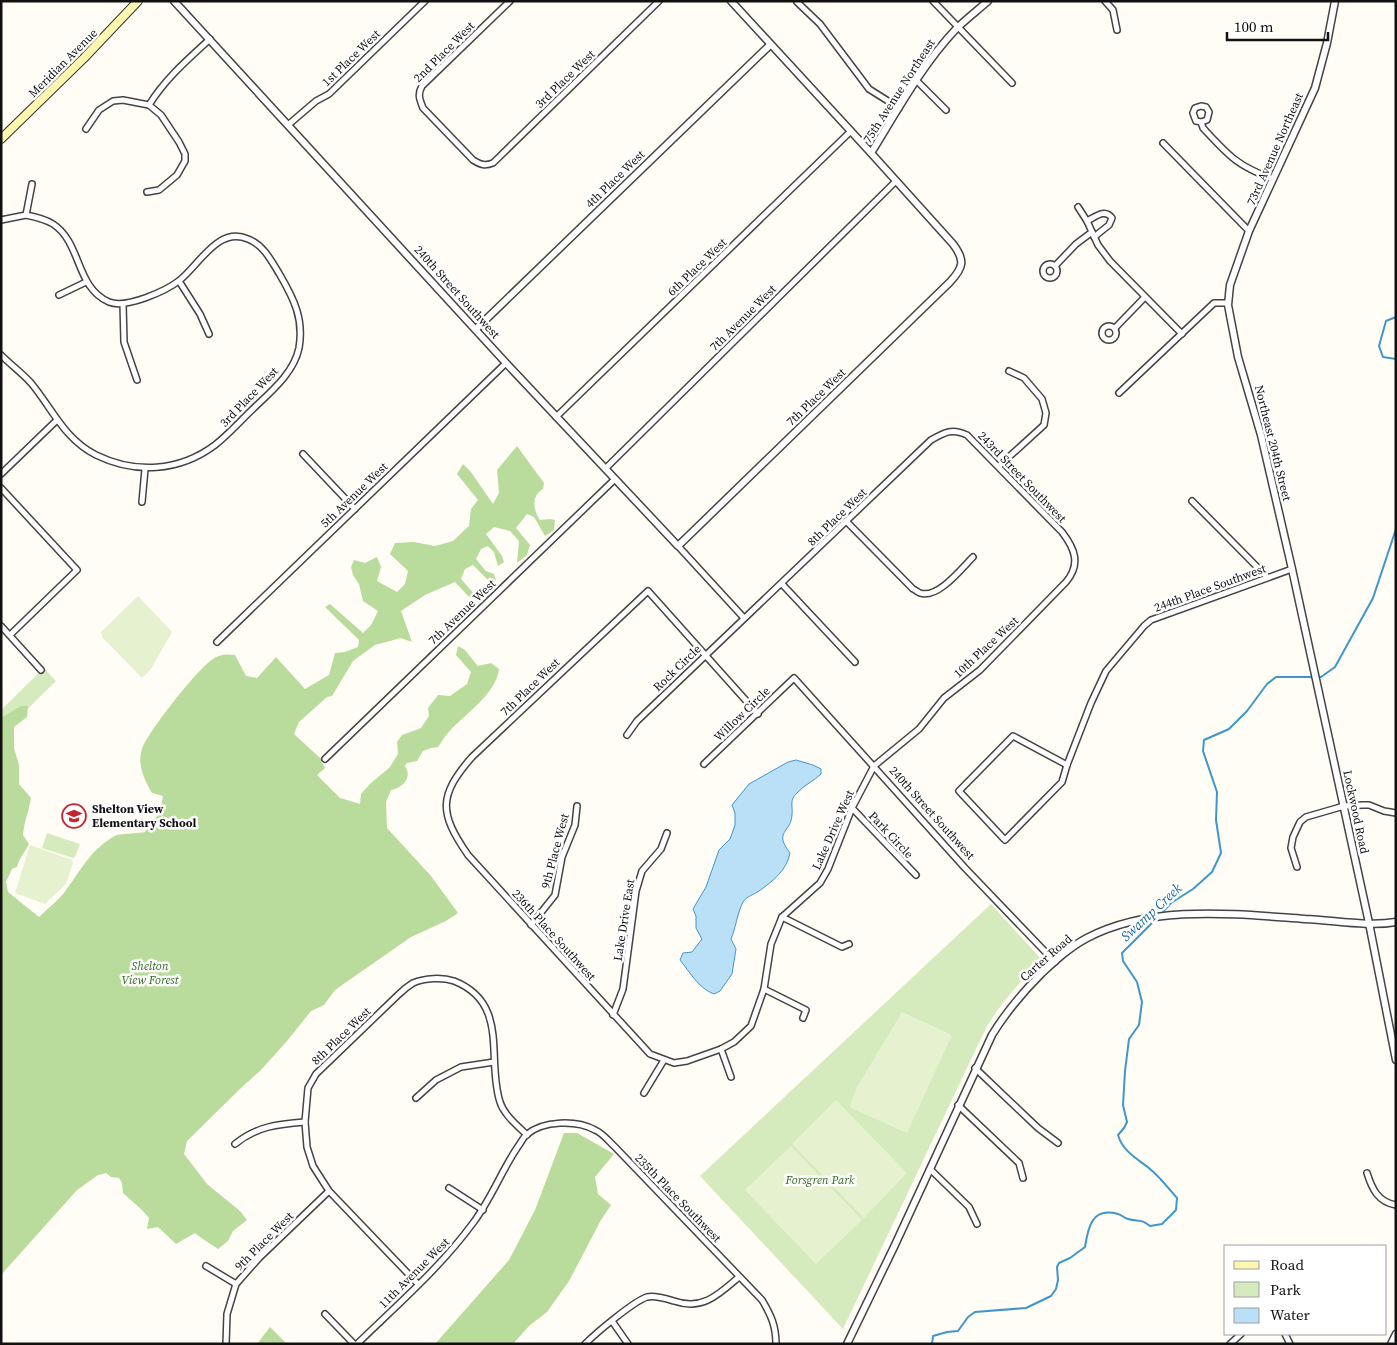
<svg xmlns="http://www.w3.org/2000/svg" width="1397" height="1345" font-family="'Source Serif 4',serif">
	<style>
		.green { fill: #d5ebbd }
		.forest { fill: #b9dc9c }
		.pitch { fill: #e6f2cf }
		.water { fill: #b9e0f7; stroke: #3f96cf }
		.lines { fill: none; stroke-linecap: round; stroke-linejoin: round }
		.stream { stroke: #3f96cf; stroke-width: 2 }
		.minor-casing { stroke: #444; stroke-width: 8 }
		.tertiary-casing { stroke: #444; stroke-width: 9 }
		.secondary-casing { stroke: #333; stroke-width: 10 }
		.minor { stroke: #fff; stroke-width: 5 }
		.tertiary { stroke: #fff; stroke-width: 6 }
		.secondary { stroke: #fff6b0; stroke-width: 8 }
		.labels { text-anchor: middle; stroke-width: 5; stroke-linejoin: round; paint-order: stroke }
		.street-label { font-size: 12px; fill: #111; stroke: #fff }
		.poi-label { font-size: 12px; font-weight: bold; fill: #111; stroke: #fff; text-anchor: start }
		.park-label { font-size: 12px; font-style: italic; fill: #2f6b1f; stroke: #fff }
		.water-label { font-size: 14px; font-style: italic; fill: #1768a6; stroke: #fff }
	</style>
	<rect width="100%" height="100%" fill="#fffdf5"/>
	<g class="green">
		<polygon points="44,668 56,681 1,735 1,710"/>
		<polygon points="47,833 80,844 75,857 73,858 42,848"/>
		<path d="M991,904L1042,960C1020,982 1002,1001 986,1028L843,1329L700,1176Z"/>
	</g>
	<g class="forest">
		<path d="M517,446L544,483L543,489C531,496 533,510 540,520L550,519L555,520L554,530L545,536L534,517L527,514L516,528L530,545L527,555L517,563L519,541L510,531L494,527L486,534L502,556L504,562L498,566L494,552L488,546L481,549L476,559L486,571L494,574L496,581L492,584L473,565L465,569L461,579L475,595L470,598L455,582L425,595L401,611L412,642L401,638L375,645L353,661L332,696L327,697L299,722L294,734L320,758L325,768L317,775L340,798L360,804L361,794L370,784L390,767L398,754L397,742L402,735L421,728L429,716L428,708L438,695L450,696L467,684L471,672L456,655L458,646L465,650L478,666L491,663L499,669C496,695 463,715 447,734C444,737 441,743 438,747L431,748L423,751L417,761L407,763L405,766C413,778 402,788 391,790L386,802L387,828L431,876L458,913L446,921L411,937L335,990L324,1005L311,1011L287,1041L261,1070L242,1087L187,1141L184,1154L207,1184L240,1211L247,1220L233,1231L228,1241L218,1249C210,1243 203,1240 195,1233L176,1244L158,1227L147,1229L149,1218L142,1210L123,1193L122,1183L119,1178L111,1177L106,1173L98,1175L77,1190L1,1275V718L21,706H28L27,717L14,727V748L19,765V784L31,798C29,811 24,822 23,835L29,844C25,852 19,858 17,867L12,869L6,882L8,892L39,917C48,908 59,900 66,890C81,870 92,848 115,836C119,833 138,834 145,832L160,812L163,796L152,793C144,779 137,765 142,749C147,733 199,667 213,659C221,654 226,654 235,655L246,676L257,678L276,657L305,689L329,675L335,653L345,652L358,647L359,640L325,607L330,604L363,633L371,625L378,611L363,601L359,584L353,575L351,567L354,560L365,563L377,557L381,567L377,581L397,592L405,584L408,571L390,554L395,543L414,542L435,546L453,541L469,526L471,509L478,500L457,474L463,464L471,472L493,504L499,493L497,470Z"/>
		<polygon points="564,1133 577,1133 614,1154 595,1177 598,1194 611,1205 601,1220 569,1281 547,1312 529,1326 513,1344 435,1344 509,1260 535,1210"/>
		<polygon points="270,1327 287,1344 257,1344"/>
	</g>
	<g class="pitch">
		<polygon points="138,596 172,632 151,669 142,678 102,637 101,632"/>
		<polygon points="30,845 72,860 73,863 66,884 45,904 15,893"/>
		<polygon points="902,1012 950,1034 951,1037 907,1133 851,1108 850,1105 857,1087"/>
		<polygon points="836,1100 907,1173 864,1218 792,1144"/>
		<polygon points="791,1146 862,1220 816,1264 745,1190"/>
	</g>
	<path class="water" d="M796,760L813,765L821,769V774C814,781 804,785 797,793C789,800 793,806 792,815C791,833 773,831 790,853C787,870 773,881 759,891C753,895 747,896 743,902C737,914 736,927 731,939L736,949L732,974L720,991L714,994C698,988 690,972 680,960L683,953L692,952L702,939L696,928V916L693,909L706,887L719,850L730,839L735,825V813L732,805L749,784L788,762Z"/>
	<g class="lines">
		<g class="stream">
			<polyline points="1396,317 1386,321 1379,346 1383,357 1396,359"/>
			<polyline points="1318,677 1321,677 1335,667 1373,598 1396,529"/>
			<polyline points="1160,915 1171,903 1193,889 1212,872 1221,853 1216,820 1217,792 1203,751 1204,740 1229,729 1247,711 1267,684 1276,677 1313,677"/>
			<path d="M932,1344L933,1336L947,1332L958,1331L968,1317L975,1312L1026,1308L1051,1296L1056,1289L1058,1280L1057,1267L1059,1263L1070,1258L1085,1247C1088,1227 1092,1207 1118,1214C1122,1215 1124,1218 1128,1219C1138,1222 1140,1218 1150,1226L1162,1224L1176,1210L1177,1198C1168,1188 1160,1177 1150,1169C1138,1159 1123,1152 1118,1135L1124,1128L1127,1122L1123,1105L1125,1071L1129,1039L1139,1025L1142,1002L1137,982L1123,961L1122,953L1155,920"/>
		</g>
		<g class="minor-casing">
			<g id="minor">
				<path d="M510,1L422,86C417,95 420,100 423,108L473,160C481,165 485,166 493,163L659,1"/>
				<polyline points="933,1 1012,83"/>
				<polyline points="1105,1 1113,10 1117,30"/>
				<polyline points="797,2 820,24 869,89 899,108"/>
				<polyline points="917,81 946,110"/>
				<path d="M149,105C165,79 187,60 210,39"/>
				<path d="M1201,122L1196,121L1193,113L1195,108L1201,106L1206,107L1209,112L1207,120L1201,122L1203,128C1228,155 1237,166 1273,179"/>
				<polyline points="288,125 316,101 329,94 425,1"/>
				<polyline points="86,129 99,110 113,101 123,100 149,105 161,115 179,142 185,154 185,161 177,175 159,190 147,192"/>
				<polyline points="1163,143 1249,231"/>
				<polyline points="1078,207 1087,221 1098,245 1110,261 1182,334"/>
				<polyline points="1,220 26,215"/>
				<path d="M1087,221C1095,217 1105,208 1112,218L1109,225L1094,237"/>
				<circle cx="1050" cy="271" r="7"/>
				<polyline points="1055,266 1076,244 1092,232"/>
				<polyline points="179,281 200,314 209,334"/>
				<polyline points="59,295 86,282"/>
				<polyline points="123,304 124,342 137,380"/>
				<circle cx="1109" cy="333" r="7"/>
				<polyline points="1115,328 1145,297"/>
				<path d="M1,355C11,365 22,373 31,383C52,408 64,439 96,455C135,474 179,472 215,445C229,434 242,419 256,406C273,390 294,372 299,348C304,319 294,299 280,275C272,262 264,245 248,239C218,226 200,264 180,280C166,291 126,309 109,302C75,287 82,243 53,224C45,219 36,217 26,215L32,184"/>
				<polyline points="1119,393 1214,303 1228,303"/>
				<polyline points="556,417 851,131"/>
				<polyline points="303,454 355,509"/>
				<polyline points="999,466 1044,425 1046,413 1042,399 1024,378 1009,371"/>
				<polyline points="605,469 896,181"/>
				<polyline points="1,474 56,421"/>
				<polyline points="1,488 77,570 10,635"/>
				<polyline points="1192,501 1267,577"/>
				<polyline points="142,502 145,469"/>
				<path d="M846,521L913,589C916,590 917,592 920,593C938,599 961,569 973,557"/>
				<polyline points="678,546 744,618"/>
				<polyline points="782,584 855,662"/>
				<polyline points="1,626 41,670"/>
				<polyline points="217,642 506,363"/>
				<path d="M627,735L637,721L931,440C945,432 952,428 967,435L1062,532C1075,549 1081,564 1066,582L980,670L944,698L919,729L874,766L852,808L828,869L820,883L782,917L771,944L764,989L751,1026L734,1042L721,1049L687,1061L674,1063L650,1054L468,855C439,813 438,796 472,757L648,591L758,714"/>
				<polygon points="1013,736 1067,765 1062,782 1005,840 959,791"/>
				<polyline points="325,759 614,480"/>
				<polyline points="704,764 794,678 965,868 1055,962"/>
				<polyline points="1067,765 1091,703 1106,671 1144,626 1151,620 1292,569"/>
				<polyline points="852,808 916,875"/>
				<polyline points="1297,867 1291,848 1293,837 1300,822 1306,817 1344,806 1363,805 1369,805 1384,811 1396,813"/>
				<polyline points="782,917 842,947 849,944"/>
				<polyline points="531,925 555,895 562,857 575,825 577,806"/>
				<polyline points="764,989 806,1010 803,1018"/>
				<polyline points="613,1015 623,989 636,891 642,871 661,849 667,833"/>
				<polyline points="721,1049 731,1077"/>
				<polyline points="975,1068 1038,1128 1058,1143"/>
				<polyline points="644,1093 664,1060"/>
				<polyline points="416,1098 436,1080 461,1067 494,1062"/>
				<polyline points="958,1105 1019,1163 1023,1178"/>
				<path d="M235,1144C257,1126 279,1124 305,1122"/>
				<polyline points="930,1169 969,1207 977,1224"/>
				<path d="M1367,1173C1372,1189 1378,1202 1396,1205"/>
				<polyline points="449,1188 483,1210"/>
				<polyline points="206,1266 236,1284"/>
				<path d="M418,1284L329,1191L313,1166L307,1147L305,1122L308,1088L316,1074L398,995C402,991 408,986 413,983C425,978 442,977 454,981C510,1003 486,1059 500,1102C504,1115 518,1126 527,1135"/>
				<polyline points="325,1314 354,1344"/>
				<polyline points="612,1321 628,1344"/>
				<polyline points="1285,1334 1290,1344"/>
				<polyline points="226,1344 227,1314 236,1284 259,1258 329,1191"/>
				<path d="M357,1344C397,1305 440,1268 473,1223C491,1199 501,1172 517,1148C520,1144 523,1138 526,1135C543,1120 577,1120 595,1130C603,1133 609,1142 615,1147L762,1300C771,1315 776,1326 776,1344"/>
				<path d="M585,1344C596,1333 634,1301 647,1297C655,1295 667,1299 674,1301C703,1311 719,1294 739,1277"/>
				<polyline points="1230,1344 1241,1334"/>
			</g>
		</g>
		<g class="tertiary-casing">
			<g id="tertiary">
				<path d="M174,1L506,363L678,546L950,282C964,267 965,260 953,244L871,153L731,1"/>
				<polyline points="1335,1 1327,43 1315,88 1249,231 1230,285 1228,305 1238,357 1261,435 1292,569 1369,923 1396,1060"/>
				<path d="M871,153C897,111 922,65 956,29C966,19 978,10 988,1"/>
				<polyline points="476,329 770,45"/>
				<path d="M847,1344L894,1247L992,1035C1006,1012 1023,992 1042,973C1056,960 1070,947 1087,938C1152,904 1234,914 1305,919C1334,920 1367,927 1396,922"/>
				<polyline points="1391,1344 1396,1334"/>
			</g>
		</g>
		<g class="secondary-casing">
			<polyline id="secondary" points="1,139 84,58 138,1"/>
		</g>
		<use href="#minor" class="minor"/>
		<use href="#tertiary" class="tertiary"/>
		<use href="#secondary" class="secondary"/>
	</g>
	<defs>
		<g id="school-ring" transform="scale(1.25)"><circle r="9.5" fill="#fff" stroke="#c4262e" stroke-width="1.5"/><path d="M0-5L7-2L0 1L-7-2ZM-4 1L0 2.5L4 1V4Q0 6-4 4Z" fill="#c4262e"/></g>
	</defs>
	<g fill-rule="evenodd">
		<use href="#school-ring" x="74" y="816"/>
	</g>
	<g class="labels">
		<g class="street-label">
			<text transform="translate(444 52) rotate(-45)" y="4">2nd Place West</text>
			<text transform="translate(351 58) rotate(-44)" y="4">1st Place West</text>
			<text transform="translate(63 63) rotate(-45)" y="4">Meridian Avenue</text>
			<text transform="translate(565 79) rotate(-44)" y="4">3rd Place West</text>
			<text transform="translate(899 91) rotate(-57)" y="4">75th Avenue Northeast</text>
			<text transform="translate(1275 149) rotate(-66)" y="4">73rd Avenue Northeast</text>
			<text transform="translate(615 179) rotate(-44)" y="4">4th Place West</text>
			<text transform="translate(697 267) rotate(-44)" y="4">6th Place West</text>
			<text transform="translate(457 292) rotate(48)" y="4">240th Street Southwest</text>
			<text transform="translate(743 318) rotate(-45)" y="4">7th Avenue West</text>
			<text transform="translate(249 397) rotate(-46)" y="4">3rd Place West</text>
			<text transform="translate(816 397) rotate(-44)" y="4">7th Place West</text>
			<text transform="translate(1273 443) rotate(76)" y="4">Northeast 204th Street</text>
			<text transform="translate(1022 477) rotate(46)" y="4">243rd Street Southwest</text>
			<text transform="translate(354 495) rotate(-44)" y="4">5th Avenue West</text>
			<text transform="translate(837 517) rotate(-44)" y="4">8th Place West</text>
			<text transform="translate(1210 588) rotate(-20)" y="4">244th Place Southwest</text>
			<text transform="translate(462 612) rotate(-44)" y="4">7th Avenue West</text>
			<text transform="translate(986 647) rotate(-43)" y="4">10th Place West</text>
			<text transform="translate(677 668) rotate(-44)" y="4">Rock Circle</text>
			<text transform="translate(530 687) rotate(-44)" y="4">7th Place West</text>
			<text transform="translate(742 714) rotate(-44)" y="4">Willow Circle</text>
			<text transform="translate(1356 812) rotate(78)" y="4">Lockwood Road</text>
			<text transform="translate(932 813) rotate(48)" y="4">240th Street Southwest</text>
			<text transform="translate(833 830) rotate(-66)" y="4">Lake Drive West</text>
			<text transform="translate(891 835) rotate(47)" y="4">Park Circle</text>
			<text transform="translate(555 851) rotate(-75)" y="4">9th Place West</text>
			<text transform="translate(624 920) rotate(-81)" y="4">Lake Drive East</text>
			<text transform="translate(554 935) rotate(48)" y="4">236th Place Southwest</text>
			<text transform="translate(1046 958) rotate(-41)" y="4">Carter Road</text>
			<text transform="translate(341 1036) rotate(-44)" y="4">8th Place West</text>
			<text transform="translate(678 1198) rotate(46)" y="4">235th Place Southwest</text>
			<text transform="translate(264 1241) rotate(-45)" y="4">9th Place West</text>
			<text transform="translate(414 1273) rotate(-45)" y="4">11th Avenue West</text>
		</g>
		<g class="poi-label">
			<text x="92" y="813">Shelton View<tspan x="92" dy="14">Elementary School</tspan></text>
		</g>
		<g class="park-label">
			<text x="150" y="970">Shelton<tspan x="150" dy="14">View Forest</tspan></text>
			<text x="820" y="1184">Forsgren Park</text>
		</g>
		<g class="water-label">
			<text transform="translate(1151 912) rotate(-43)" y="5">Swamp Creek</text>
		</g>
	</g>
	<rect width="1397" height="1345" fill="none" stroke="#111111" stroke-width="5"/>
	<rect x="1224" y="1245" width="162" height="90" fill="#ffffff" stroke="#a0a0a0"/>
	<rect x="1234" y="1261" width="25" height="8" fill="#fff6b0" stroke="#a0a0a0"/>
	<text x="1270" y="1270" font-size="15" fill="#111111">Road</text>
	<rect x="1234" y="1282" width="25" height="15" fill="#d5ebbd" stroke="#a0a0a0"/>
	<text x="1270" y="1295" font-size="15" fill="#111111">Park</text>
	<rect x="1234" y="1308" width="25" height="15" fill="#b9e0f7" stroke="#a0a0a0"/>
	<text x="1270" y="1320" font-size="15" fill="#111111">Water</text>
	<path d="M1227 32v8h101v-8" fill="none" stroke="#111111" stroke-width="2.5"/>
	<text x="1234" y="32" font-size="15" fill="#111111" stroke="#ffffff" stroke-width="4" paint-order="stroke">100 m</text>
</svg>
